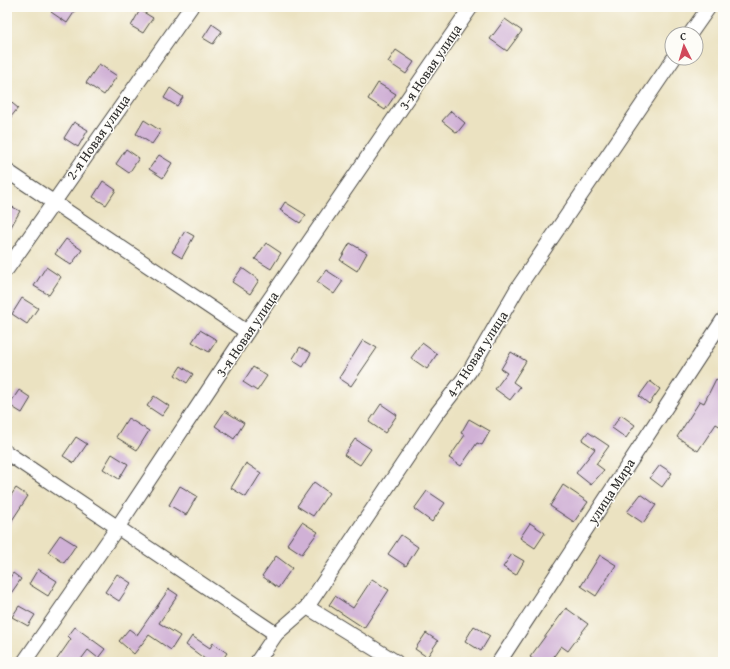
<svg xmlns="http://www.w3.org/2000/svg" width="730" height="669" font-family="'Gentium Book Plus',serif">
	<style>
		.building { fill: #d0b1d6 }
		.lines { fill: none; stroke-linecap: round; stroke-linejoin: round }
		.minor-casing { stroke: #484642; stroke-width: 16 }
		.minor { stroke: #fff; stroke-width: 14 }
		.labels { text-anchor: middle; stroke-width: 3; stroke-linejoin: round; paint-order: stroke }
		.street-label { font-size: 14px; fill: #2b2b2b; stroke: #fdfcf7 }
	</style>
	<rect width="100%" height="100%" fill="#fdfcf7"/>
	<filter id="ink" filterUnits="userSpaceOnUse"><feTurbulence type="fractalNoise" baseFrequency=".025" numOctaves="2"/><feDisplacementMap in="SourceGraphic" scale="8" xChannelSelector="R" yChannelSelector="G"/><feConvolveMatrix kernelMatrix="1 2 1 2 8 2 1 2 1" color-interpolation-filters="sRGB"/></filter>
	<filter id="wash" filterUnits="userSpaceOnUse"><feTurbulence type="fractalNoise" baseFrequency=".012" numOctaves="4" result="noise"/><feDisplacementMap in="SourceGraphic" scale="16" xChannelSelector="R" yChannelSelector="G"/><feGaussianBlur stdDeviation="0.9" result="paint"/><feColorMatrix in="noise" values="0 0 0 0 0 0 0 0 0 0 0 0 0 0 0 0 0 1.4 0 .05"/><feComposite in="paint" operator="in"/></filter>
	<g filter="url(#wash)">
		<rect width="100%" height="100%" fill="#ebe2c1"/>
		<g id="blocks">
			<g class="building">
				<polygon points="55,7 68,7 75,11 67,23 51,12"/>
				<polygon points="140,10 153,18 143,33 131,26"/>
				<polygon points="505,19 522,31 507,51 490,39"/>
				<polygon points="212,24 222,31 213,44 203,38"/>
				<polygon points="396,50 414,62 406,74 388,62"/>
				<polygon points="99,64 117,76 104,95 86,83"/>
				<polygon points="378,83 396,94 385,110 368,99"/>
				<polygon points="170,88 183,97 177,106 164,98"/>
				<polygon points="7,99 18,108 7,122"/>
				<polygon points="451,111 465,123 457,133 442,121"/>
				<polygon points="144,120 161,131 152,144 136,134"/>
				<polygon points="74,122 88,130 78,147 64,138"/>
				<polygon points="126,149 139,158 129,173 116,164"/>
				<polygon points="159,155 172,163 163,178 149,169"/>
				<polygon points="103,181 116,190 106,205 93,197"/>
				<polygon points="285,202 306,215 300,223 280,210"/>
				<polygon points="7,204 20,211 7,234"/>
				<polygon points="185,231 194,236 182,258 172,252"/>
				<polygon points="66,239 82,250 71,265 55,254"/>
				<polygon points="266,243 281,253 271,269 255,259"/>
				<polygon points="350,243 367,253 357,271 340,260"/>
				<polygon points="46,267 61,277 49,295 34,286"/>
				<polygon points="242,268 259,280 250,294 232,282"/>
				<polygon points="326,270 343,281 334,294 317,282"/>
				<polygon points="22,298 38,308 27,324 12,314"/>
				<polygon points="200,330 217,340 209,352 192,342"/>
				<polygon points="363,340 377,348 351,386 339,378"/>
				<polygon points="422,343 437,354 427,369 411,358"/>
				<polygon points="300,347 311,353 303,367 292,360"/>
				<polygon points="511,352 526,361 513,382 520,387 510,400 495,389 507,373 501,369"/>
				<polygon points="181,366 193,374 187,383 175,375"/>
				<polygon points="253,367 267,376 257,391 243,382"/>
				<polygon points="716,379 723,383 723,428 716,424 698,451 677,437 700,401 704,403"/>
				<polygon points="650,381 660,389 649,404 639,396"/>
				<polygon points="19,390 31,398 22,413 9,405"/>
				<polygon points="154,396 169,406 162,416 147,406"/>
				<polygon points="381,404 397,415 385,433 369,422"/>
				<polygon points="225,411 244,423 234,439 215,426"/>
				<polygon points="621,415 635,425 626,438 612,428"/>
				<polygon points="128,418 149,431 137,450 116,437"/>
				<polygon points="469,419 490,431 482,445 477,443 461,466 449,458 465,435 461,433"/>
				<polygon points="588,432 609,446 596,464 604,470 591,485 576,473 595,449 582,440"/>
				<polygon points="76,437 87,444 74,463 63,456"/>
				<polygon points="355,439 371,449 360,465 344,455"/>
				<polygon points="112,454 128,464 119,479 103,469"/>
				<polygon points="246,463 261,473 246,497 231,488"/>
				<polygon points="660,465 672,473 662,487 650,478"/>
				<polygon points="314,482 329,493 313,516 297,506"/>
				<polygon points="563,485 588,502 574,522 550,506"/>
				<polygon points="180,486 197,496 186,515 169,505"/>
				<polygon points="16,488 28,496 7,528 7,501"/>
				<polygon points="427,491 445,503 432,522 414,509"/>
				<polygon points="641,494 656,505 643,523 627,512"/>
				<polygon points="302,522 318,532 302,554 287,544"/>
				<polygon points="530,523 545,533 535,548 520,538"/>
				<polygon points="60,535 76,545 64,563 48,552"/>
				<polygon points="401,535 418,547 406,566 388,554"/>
				<polygon points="512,554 524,561 516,575 503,567"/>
				<polygon points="600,555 616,565 596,596 581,586"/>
				<polygon points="276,556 292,568 278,588 262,576"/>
				<polygon points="38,569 57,581 48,596 29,584"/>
				<polygon points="13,573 21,579 7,599 7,582"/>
				<polygon points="117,574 131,583 119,601 105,592"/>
				<polygon points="372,579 389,590 364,628 329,605 335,596 353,608"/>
				<polygon points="169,589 178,595 159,623 180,636 171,650 149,635 134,654 119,641 129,629 137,635"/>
				<polygon points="19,606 35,615 28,626 12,617"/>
				<polygon points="566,608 588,624 568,651 561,646 550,662 537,662 530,657"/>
				<polygon points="474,626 490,636 481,651 465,641"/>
				<polygon points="75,627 105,649 98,658 88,650 79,662 55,662 71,639 68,636"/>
				<polygon points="426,633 438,641 427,657 415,649"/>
				<polygon points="192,636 210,648 213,643 227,653 221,662 209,662 186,645"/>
			</g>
		</g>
	</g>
	<g filter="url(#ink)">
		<use href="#blocks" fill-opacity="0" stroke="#484642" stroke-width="1"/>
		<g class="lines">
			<g class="minor-casing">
				<g id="minor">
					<polyline points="690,34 709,7"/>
					<polyline points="7,171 247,332"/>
					<polyline points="7,269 191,7"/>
					<polyline points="7,453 276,634"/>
					<polyline points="307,607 396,662"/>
					<polyline points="24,662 117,528 247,332 471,7"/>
					<polyline points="257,662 276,634 307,607 435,416 469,372 517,289 674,58"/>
					<polyline points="499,662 723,320"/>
				</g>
			</g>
			<use href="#minor" class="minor"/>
		</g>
	</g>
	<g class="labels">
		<g class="street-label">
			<text transform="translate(430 67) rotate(-56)" y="5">3-я Новая улица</text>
			<text transform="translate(98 137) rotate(-55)" y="5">2-я Новая улица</text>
			<text transform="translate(247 334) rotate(-56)" y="5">3-я Новая улица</text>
			<text transform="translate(477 354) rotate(-57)" y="5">4-я Новая улица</text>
			<text transform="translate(611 491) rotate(-57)" y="5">улица Мира</text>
		</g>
	</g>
	<rect width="730" height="669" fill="none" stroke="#fdfcf7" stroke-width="24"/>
	<g transform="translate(684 46) rotate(355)"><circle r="19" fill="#fdfcf7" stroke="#a9a8a5"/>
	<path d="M0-3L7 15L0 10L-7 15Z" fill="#d1495b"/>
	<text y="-6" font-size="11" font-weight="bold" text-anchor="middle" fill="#2b2b2b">С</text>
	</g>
</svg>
